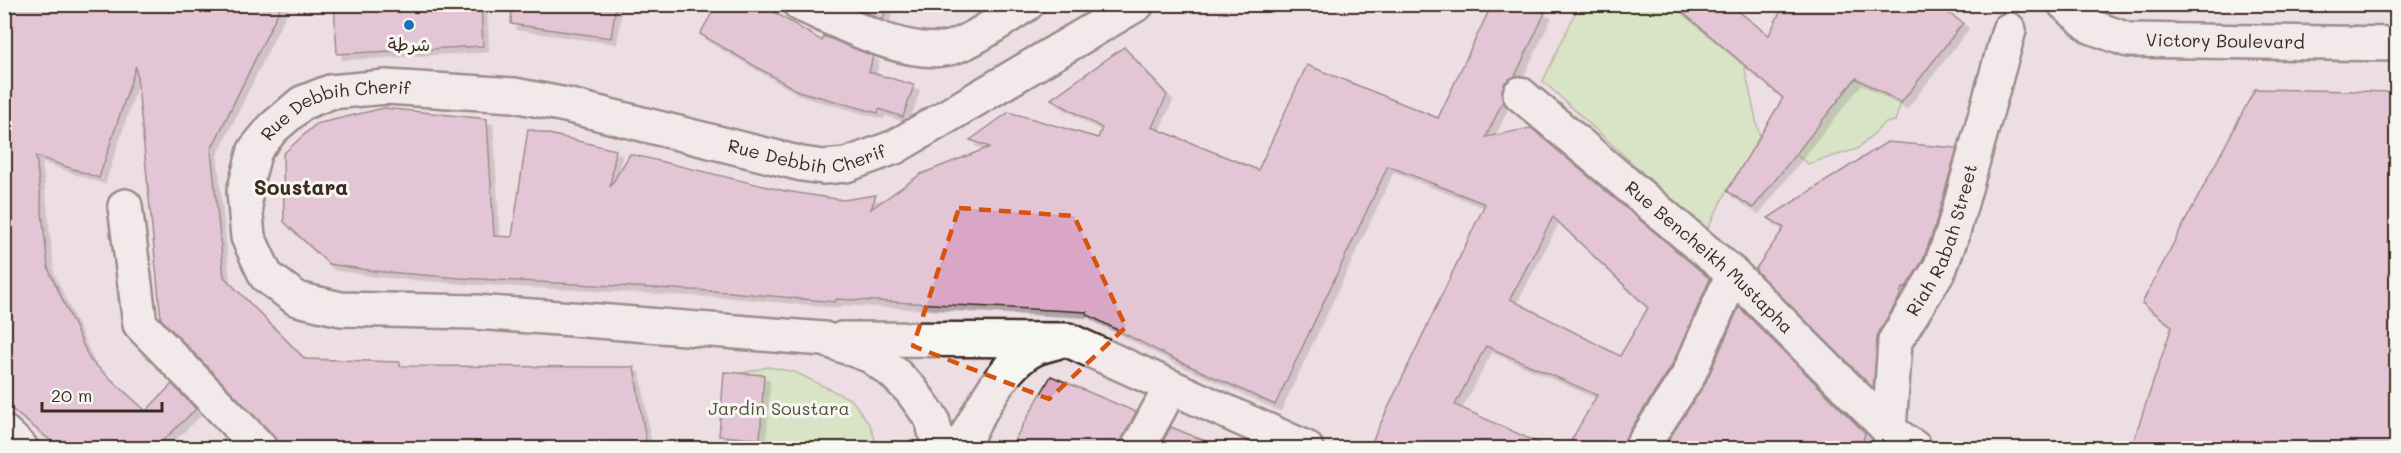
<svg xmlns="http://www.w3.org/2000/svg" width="2401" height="453" font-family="Mali,'Playpen Sans Arabic',sans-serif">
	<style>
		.green { fill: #c2e9a3; stroke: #7e8a60; stroke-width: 1.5 }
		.building { fill: #d9a7c5; stroke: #3b2a1e; stroke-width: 1.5; fill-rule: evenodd; filter: url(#shadow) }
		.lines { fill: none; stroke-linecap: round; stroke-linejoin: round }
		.minor-casing { stroke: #3b2a1e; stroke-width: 38 }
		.minor { stroke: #f6f6f2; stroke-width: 33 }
		.marked { fill: none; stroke: #d7540e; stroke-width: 4.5; stroke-dasharray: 12 8; stroke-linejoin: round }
		.poi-dot { fill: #1f6fb2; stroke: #f6f6f2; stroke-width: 2 }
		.labels { text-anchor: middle; stroke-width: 6; stroke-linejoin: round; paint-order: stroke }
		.street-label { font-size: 18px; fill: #3b2a1e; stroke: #f6f6f2 }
		.poi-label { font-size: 18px; fill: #3b2a1e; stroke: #f6f6f2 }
		.park-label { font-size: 18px; fill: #565039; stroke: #f6f6f2 }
		.quarter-label { font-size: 21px; font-weight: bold; fill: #3b2a1e; stroke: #f6f6f2 }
	</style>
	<defs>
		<filter id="shadow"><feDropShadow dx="5.5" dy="5.5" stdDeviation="0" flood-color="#0004"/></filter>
	</defs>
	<rect width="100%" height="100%" fill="#eddee4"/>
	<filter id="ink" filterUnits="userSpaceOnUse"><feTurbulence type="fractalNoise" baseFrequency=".0167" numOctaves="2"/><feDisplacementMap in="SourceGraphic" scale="12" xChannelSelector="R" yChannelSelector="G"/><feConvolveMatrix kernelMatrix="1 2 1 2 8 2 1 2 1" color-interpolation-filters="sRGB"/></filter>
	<g filter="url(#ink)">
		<g class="green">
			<polygon points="1579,5 1673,5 1744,65 1760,138 1727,191 1706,231 1543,81"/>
			<polygon points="1856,78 1901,103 1895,121 1885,123 1857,149 1808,164 1795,154"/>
			<polygon points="768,367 795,372 852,400 870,425 878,448 743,448 737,374"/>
		</g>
		<g class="building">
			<polygon points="4,4 282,4 211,150 224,277 305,359 400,362 400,366 634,367 647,448 278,448 273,435 161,319 136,66 99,178 36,156 48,268 90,360 146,411 172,384 196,409 155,448 60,448 4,403"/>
			<polygon points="334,4 481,4 483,46 337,54"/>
			<polygon points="512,4 616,4 611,38 511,24"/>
			<polygon points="717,4 761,4 822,41 824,36 873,56 869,72 914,85 903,117 879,109 878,113 798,91 700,34"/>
			<polygon points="846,4 887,4 883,20"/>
			<path d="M1492,4H1523L1545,13L1515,76L1505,82L1502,91L1503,101L1486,137L1531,128L1710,279L1671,367L1625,438L1623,448H1567L1597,395L1486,346L1455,405L1549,448H1369L1485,204L1388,166L1275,405L1170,357L1086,314L1087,312L836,299L835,302L730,292L460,278L374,271L329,264L284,222L283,154L316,124L384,108L487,119L494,236L512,237L528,129L616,150L610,187L630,154L785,191L843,200L876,195L871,209L921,174L990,147L970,140L1009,112L1098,138L1102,128L1051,99L1124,47L1167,95L1152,127L1258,170L1307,65L1438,118ZM1553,217L1648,308L1620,356L1510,299Z"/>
			<polygon points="1673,4 1729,4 1769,35 1784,4 1935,4 1963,23 1901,103 1856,78 1753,208 1727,191 1783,98"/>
			<polygon points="2255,89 2397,92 2397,448 2131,448 2172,326 2142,303"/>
			<polygon points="1887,142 1957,148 1935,226 1923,260 1905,289 1902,288 1899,298 1879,332 1873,388 1755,270 1784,228 1768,218"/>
			<polygon points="1739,307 1865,433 1861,448 1663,448 1705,384"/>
			<polygon points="724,372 764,375 760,439 719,436"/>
			<polygon points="1051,376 1136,412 1122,439 1119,448 1010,448"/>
			<polygon points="1171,427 1222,448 1159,448"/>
		</g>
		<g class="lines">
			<g class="minor-casing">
				<g id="minor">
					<path d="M800,4C840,22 913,62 956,46C978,38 1006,17 1027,4"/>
					<path id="s1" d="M2065,4L2092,27L2128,40L2396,44"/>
					<path id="s2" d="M1520,94L1733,274L1889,430L1915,448"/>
					<polyline points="125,206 140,324 260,448"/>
					<polyline points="842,339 1068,340 1306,448"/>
					<polyline points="4,432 21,448"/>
					<path id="s3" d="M1892,444L1889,430L1895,341L1940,268L1953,232L2009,30"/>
					<path id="s4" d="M939,448L932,419L911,390L894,373L871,356L824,339L559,318L475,312L341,309L297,299L266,276L248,237L244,192L255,150L273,128L302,103L330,92L386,87L514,95L566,105L802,164L823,167L846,165L895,147L1137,4"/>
					<path d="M960,448C977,418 1001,365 1034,349C1040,346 1048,344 1056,342"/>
					<polyline points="1138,448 1171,387"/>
					<polyline points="1641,448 1688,376 1733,274"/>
				</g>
			</g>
			<use href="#minor" class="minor"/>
		</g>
	</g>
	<path d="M0 0H2401V453H0ZM959,208L1074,216L1126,327L1049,399L913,346Z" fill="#eddee4" fill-opacity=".55" fill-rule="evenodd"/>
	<path class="marked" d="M959,208L1074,216L1126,327L1049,399L913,346Z"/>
	<circle class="poi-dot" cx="409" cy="25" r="6"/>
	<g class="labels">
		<g class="street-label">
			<text dy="6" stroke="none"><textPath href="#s1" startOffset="171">Victory Boulevard</textPath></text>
			<text dy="6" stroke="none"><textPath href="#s4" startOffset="964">Rue Debbih Cherif</textPath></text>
			<text dy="6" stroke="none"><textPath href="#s4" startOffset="1450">Rue Debbih Cherif</textPath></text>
			<text dy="6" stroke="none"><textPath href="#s3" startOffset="216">Riah Rabah Street</textPath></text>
			<text dy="6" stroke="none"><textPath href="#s2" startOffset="250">Rue Bencheikh Mustapha</textPath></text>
		</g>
		<g class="poi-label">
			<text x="409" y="51">شرطة</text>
		</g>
		<g class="park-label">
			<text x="779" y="415">Jardin Soustara</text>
		</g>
		<g class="quarter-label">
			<text x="301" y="195">Soustara</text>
		</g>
	</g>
	<rect width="2401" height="453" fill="none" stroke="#f6f6f2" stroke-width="24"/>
	<rect x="12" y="12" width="2377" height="429" fill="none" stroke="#3b2a1e" stroke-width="2" filter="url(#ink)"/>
	<path d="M42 402v9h120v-9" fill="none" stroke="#3b2a1e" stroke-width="3"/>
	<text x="51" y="402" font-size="18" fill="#3b2a1e" stroke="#f6f6f2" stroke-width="4.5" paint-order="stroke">20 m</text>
</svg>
